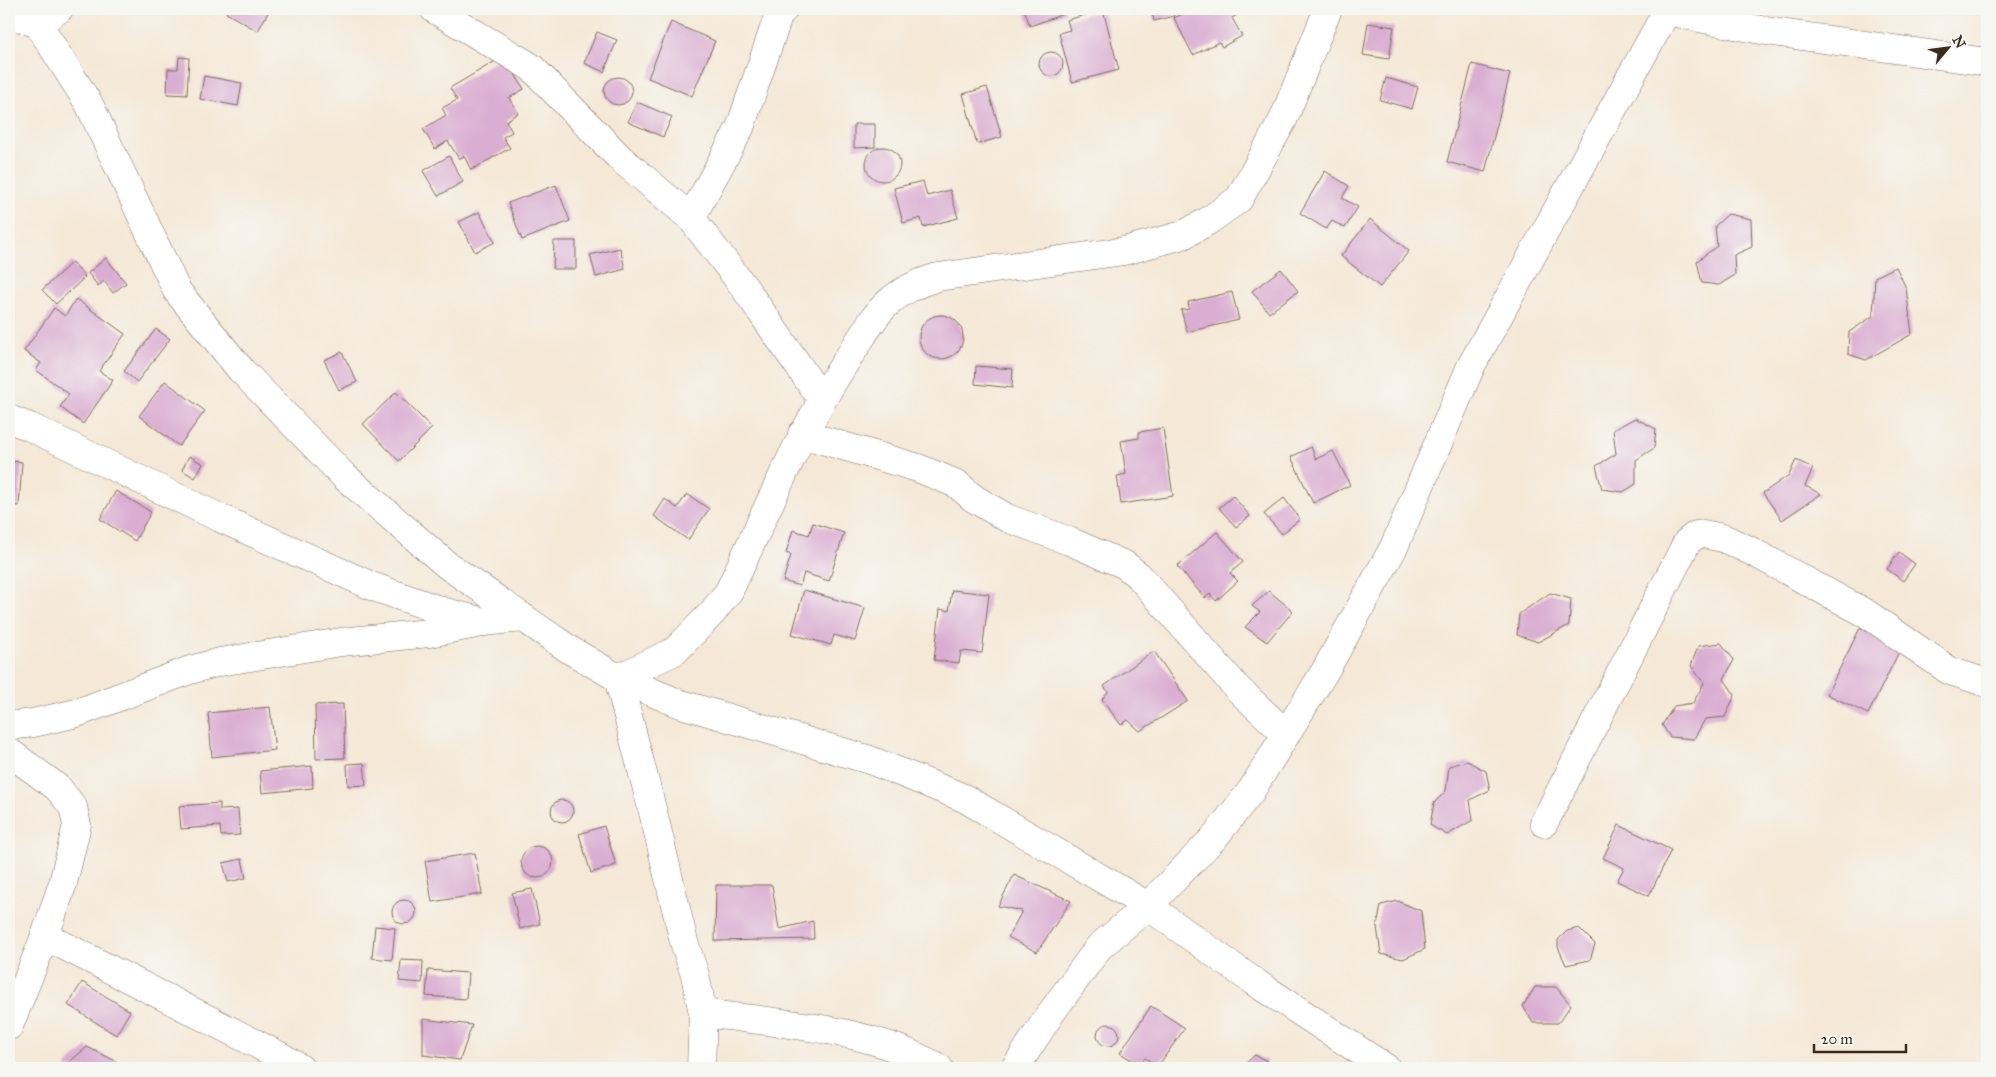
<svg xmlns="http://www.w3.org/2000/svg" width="1996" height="1077" font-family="'IM FELL Great Primer',serif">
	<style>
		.building { fill: #daaed2 }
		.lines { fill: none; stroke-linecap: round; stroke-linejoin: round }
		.minor-casing { stroke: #7c6c5f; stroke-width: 29 }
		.minor { stroke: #fff; stroke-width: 28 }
	</style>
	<rect width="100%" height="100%" fill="#f6f6f2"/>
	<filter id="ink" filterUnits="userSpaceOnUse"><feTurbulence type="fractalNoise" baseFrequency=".02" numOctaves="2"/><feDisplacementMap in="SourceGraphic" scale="10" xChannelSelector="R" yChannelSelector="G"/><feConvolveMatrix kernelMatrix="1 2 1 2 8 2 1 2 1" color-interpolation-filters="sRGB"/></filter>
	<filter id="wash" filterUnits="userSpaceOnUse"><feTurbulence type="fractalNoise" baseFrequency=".0096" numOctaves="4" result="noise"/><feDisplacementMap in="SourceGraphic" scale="20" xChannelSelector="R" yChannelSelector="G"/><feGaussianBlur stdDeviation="1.12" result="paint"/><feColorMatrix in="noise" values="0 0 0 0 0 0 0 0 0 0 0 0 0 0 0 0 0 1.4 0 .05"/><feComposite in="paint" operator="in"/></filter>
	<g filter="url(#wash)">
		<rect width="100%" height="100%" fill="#f5e8d7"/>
		<g id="blocks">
			<g class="building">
				<polygon points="228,9 270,9 258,31 226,13"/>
				<polygon points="1024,9 1065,9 1066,13 1030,26"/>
				<polygon points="1134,9 1149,9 1135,13"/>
				<polygon points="1151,9 1172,9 1174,16 1154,21"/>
				<polygon points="1193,9 1234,9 1237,15 1232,18 1242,36 1222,47 1219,42 1193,55 1174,18"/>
				<polygon points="1103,10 1119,70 1072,82 1059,33 1070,30 1067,20"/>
				<polygon points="671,22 715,41 692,96 648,78"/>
				<polygon points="1368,23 1394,27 1389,59 1363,55"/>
				<polygon points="597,32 617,40 604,72 584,63"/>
				<circle cx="1051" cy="64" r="12"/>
				<polygon points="504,56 524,89 509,98 518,113 506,121 512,132 503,137 510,148 471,170 464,156 459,159 448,141 435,149 423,129 446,115 442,108 457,100 450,88"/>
				<polygon points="179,57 189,58 187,95 167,94 168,69 178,69"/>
				<polygon points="1472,64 1510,74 1485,172 1447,162"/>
				<polygon points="204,76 242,83 238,106 200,99"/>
				<circle cx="618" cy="91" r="14"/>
				<polygon points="1386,78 1418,87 1412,109 1380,100"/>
				<polygon points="987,87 1002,137 977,144 963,94"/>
				<polygon points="637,102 672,117 663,137 628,122"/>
				<polygon points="854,124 875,124 875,147 854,148"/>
				<circle cx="883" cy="164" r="17"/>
				<polygon points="449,156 463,182 438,196 423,171"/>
				<polygon points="1325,171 1349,186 1342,198 1358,207 1345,228 1332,221 1326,229 1300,213"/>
				<polygon points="923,181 927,196 950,190 958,218 923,227 921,218 903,223 894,188"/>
				<polygon points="556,185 570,221 522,240 508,203"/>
				<polygon points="479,212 495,242 475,252 459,222"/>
				<polygon points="1728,214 1751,219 1752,247 1734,255 1735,275 1719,285 1702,283 1697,261 1717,246 1715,226"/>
				<polygon points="1370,219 1409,251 1380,287 1341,256"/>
				<polygon points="554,241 576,241 576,269 553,269"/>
				<polygon points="620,248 625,269 596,277 590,255"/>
				<polygon points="106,258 126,283 113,293 104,281 98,286 88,273"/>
				<polygon points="72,262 85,277 56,304 42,290"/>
				<polygon points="1896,267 1906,288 1912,334 1866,360 1848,354 1849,332 1873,316 1875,277"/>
				<polygon points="1281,269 1298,291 1269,313 1252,291"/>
				<polygon points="1232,292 1239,320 1187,332 1181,310 1189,309 1188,302"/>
				<polygon points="76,299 125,334 99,371 113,380 83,424 60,407 69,394 36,370 41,363 24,351 54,308 65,316"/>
				<circle cx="941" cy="337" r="22"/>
				<polygon points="156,329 170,339 137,382 124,371"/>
				<polygon points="342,352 357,382 339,390 324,360"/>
				<polygon points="976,366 1013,369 1012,388 975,384"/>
				<polygon points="165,381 205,411 179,446 139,416"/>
				<polygon points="396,392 432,428 399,461 363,424"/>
				<polygon points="1635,418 1656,429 1654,448 1636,460 1636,484 1623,492 1602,489 1596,466 1616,454 1613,430"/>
				<polygon points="1163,428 1173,496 1121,504 1117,476 1126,474 1121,441 1139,438 1139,432"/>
				<polygon points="1311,447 1316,459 1333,451 1350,485 1313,503 1291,457"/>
				<polygon points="189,456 203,464 195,478 182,470"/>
				<polygon points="1796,460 1813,468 1805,486 1821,494 1782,520 1763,493 1789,475"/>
				<polygon points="9,461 22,462 19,506 9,505"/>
				<polygon points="116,491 151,512 135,541 100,519"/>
				<polygon points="687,494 709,509 688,540 654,516 665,499 677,508"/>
				<polygon points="1233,496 1250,516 1236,527 1219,508"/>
				<polygon points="1284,498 1300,519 1282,534 1264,514"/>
				<polygon points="813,523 844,533 829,581 804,573 800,586 783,581 791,555 786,553 793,530 809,535"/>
				<polygon points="1217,532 1243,562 1230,573 1238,581 1216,601 1210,594 1205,598 1177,566"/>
				<polygon points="1899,552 1915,564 1903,581 1887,569"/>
				<polygon points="804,590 865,608 855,641 834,635 831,645 792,634"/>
				<polygon points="952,590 989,594 982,653 961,651 959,663 934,660 940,609 949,611"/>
				<polygon points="1269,591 1293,611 1267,642 1245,627 1260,612 1252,606"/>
				<polygon points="1550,593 1571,599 1569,625 1538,642 1517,635 1519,614"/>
				<polygon points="1860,628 1901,648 1868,714 1827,694"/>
				<polygon points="1721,643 1734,660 1724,679 1735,695 1725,717 1705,719 1694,739 1670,737 1662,725 1674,706 1693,703 1704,683 1691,666 1698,646"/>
				<polygon points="1154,651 1188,701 1140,731 1128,720 1121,725 1102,699 1108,692 1104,686"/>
				<polygon points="343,704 345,758 316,759 315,705"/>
				<polygon points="270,707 275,750 212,757 208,713"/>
				<polygon points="1467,761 1486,771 1490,790 1470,800 1473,820 1447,835 1430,825 1434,803 1446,791 1449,766"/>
				<polygon points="364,763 366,785 348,786 347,764"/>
				<polygon points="312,766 313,788 262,793 260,771"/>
				<circle cx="562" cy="811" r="11"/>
				<polygon points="220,803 220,810 238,809 240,835 221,836 220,826 181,829 179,806"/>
				<polygon points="1619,825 1671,850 1649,896 1617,881 1624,868 1603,858"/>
				<polygon points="604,826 616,865 591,873 579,834"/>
				<circle cx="537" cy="862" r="16"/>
				<polygon points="475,853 482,894 432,902 425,861"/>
				<polygon points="242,859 246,878 228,882 223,863"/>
				<polygon points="1014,875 1071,901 1037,952 1008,937 1022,911 998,906"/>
				<polygon points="716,885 772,885 779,929 813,921 814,939 715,941"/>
				<polygon points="532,889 540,924 520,929 512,893"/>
				<circle cx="404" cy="912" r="12"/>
				<polygon points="1398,901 1421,911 1425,949 1403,959 1381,954 1377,927 1381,905"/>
				<polygon points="375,926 395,928 392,960 372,958"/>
				<polygon points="1579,928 1595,944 1590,960 1566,965 1558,947 1558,940 1567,931"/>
				<polygon points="401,960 423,961 422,983 399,981"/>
				<polygon points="428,970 468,973 466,999 426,996"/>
				<polygon points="82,982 130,1011 116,1035 68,1005"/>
				<polygon points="1535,987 1556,987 1571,1005 1558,1023 1533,1023 1523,1006"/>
				<polygon points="1151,1006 1185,1028 1158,1066 1145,1058 1140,1065 1120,1053"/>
				<polygon points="423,1019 472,1025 460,1060 423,1055"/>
				<circle cx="1108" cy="1035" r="11"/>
				<polygon points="87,1047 116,1061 117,1068 66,1068 67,1064"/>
				<polygon points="1255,1055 1267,1061 1260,1068 1251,1068 1245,1064"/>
				<polygon points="880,1061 882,1068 840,1068 840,1066"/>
			</g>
		</g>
	</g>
	<g filter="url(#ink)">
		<use href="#blocks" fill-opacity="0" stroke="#7c6c5f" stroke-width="1"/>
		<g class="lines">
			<g class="minor-casing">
				<g id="minor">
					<polyline points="434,9 531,67 621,159 691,218 744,287 822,400"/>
					<polyline points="1663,9 1689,16 1766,31 1987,62"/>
					<polyline points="9,14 38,24 59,9"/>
					<polyline points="38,24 89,104 177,291 241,370 345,477 447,565 570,650 618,678 678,703 870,760 964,798 1148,906 1253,981 1386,1068"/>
					<polyline points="691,218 740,128 779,14 784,9"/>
					<polyline points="9,419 30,427 220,518 374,587 442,611 484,622 524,618"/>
					<polyline points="802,434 918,468 957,484 973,498 1007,518 1069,541 1125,565 1139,576 1238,689 1286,734"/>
					<polyline points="9,726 33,723 77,713 190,670 220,662 341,642 429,633 477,624"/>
					<polyline points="9,752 58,788 73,807 77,825 63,883 45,936 9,1026"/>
					<polyline points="1544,823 1687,542 1696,535 1703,534 1723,538 1751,551 1867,614 1950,671 1987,683"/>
					<polyline points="45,936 280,1056 300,1068"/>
					<path d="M703,1013C782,1024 868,1027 939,1068"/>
					<path d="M701,1068L703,1013L695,975L684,942L655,820L618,678L675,651L712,613L729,591C767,510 800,430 850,355C862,338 872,317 888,303C902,290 920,282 938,277L1124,251L1183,235L1208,221L1239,199L1283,120L1328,9"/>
					<polyline points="1015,1068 1051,1013 1099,947 1148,906 1213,839 1251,791 1325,671 1394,547 1471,366 1668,9"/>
				</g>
			</g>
			<use href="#minor" class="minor"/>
		</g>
	</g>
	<rect width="1996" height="1077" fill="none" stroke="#f6f6f2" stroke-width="30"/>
	<g transform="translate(1948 48) rotate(61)" stroke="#f6f6f2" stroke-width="4" paint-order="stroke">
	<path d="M0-4L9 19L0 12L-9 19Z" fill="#3b2a1e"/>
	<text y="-8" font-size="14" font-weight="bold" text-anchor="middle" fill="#3b2a1e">N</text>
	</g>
	<path d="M1814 1044v8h92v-8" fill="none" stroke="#3b2a1e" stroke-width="2.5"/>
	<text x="1821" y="1044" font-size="15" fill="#3b2a1e" stroke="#f6f6f2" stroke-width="4" paint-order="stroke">20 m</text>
</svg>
